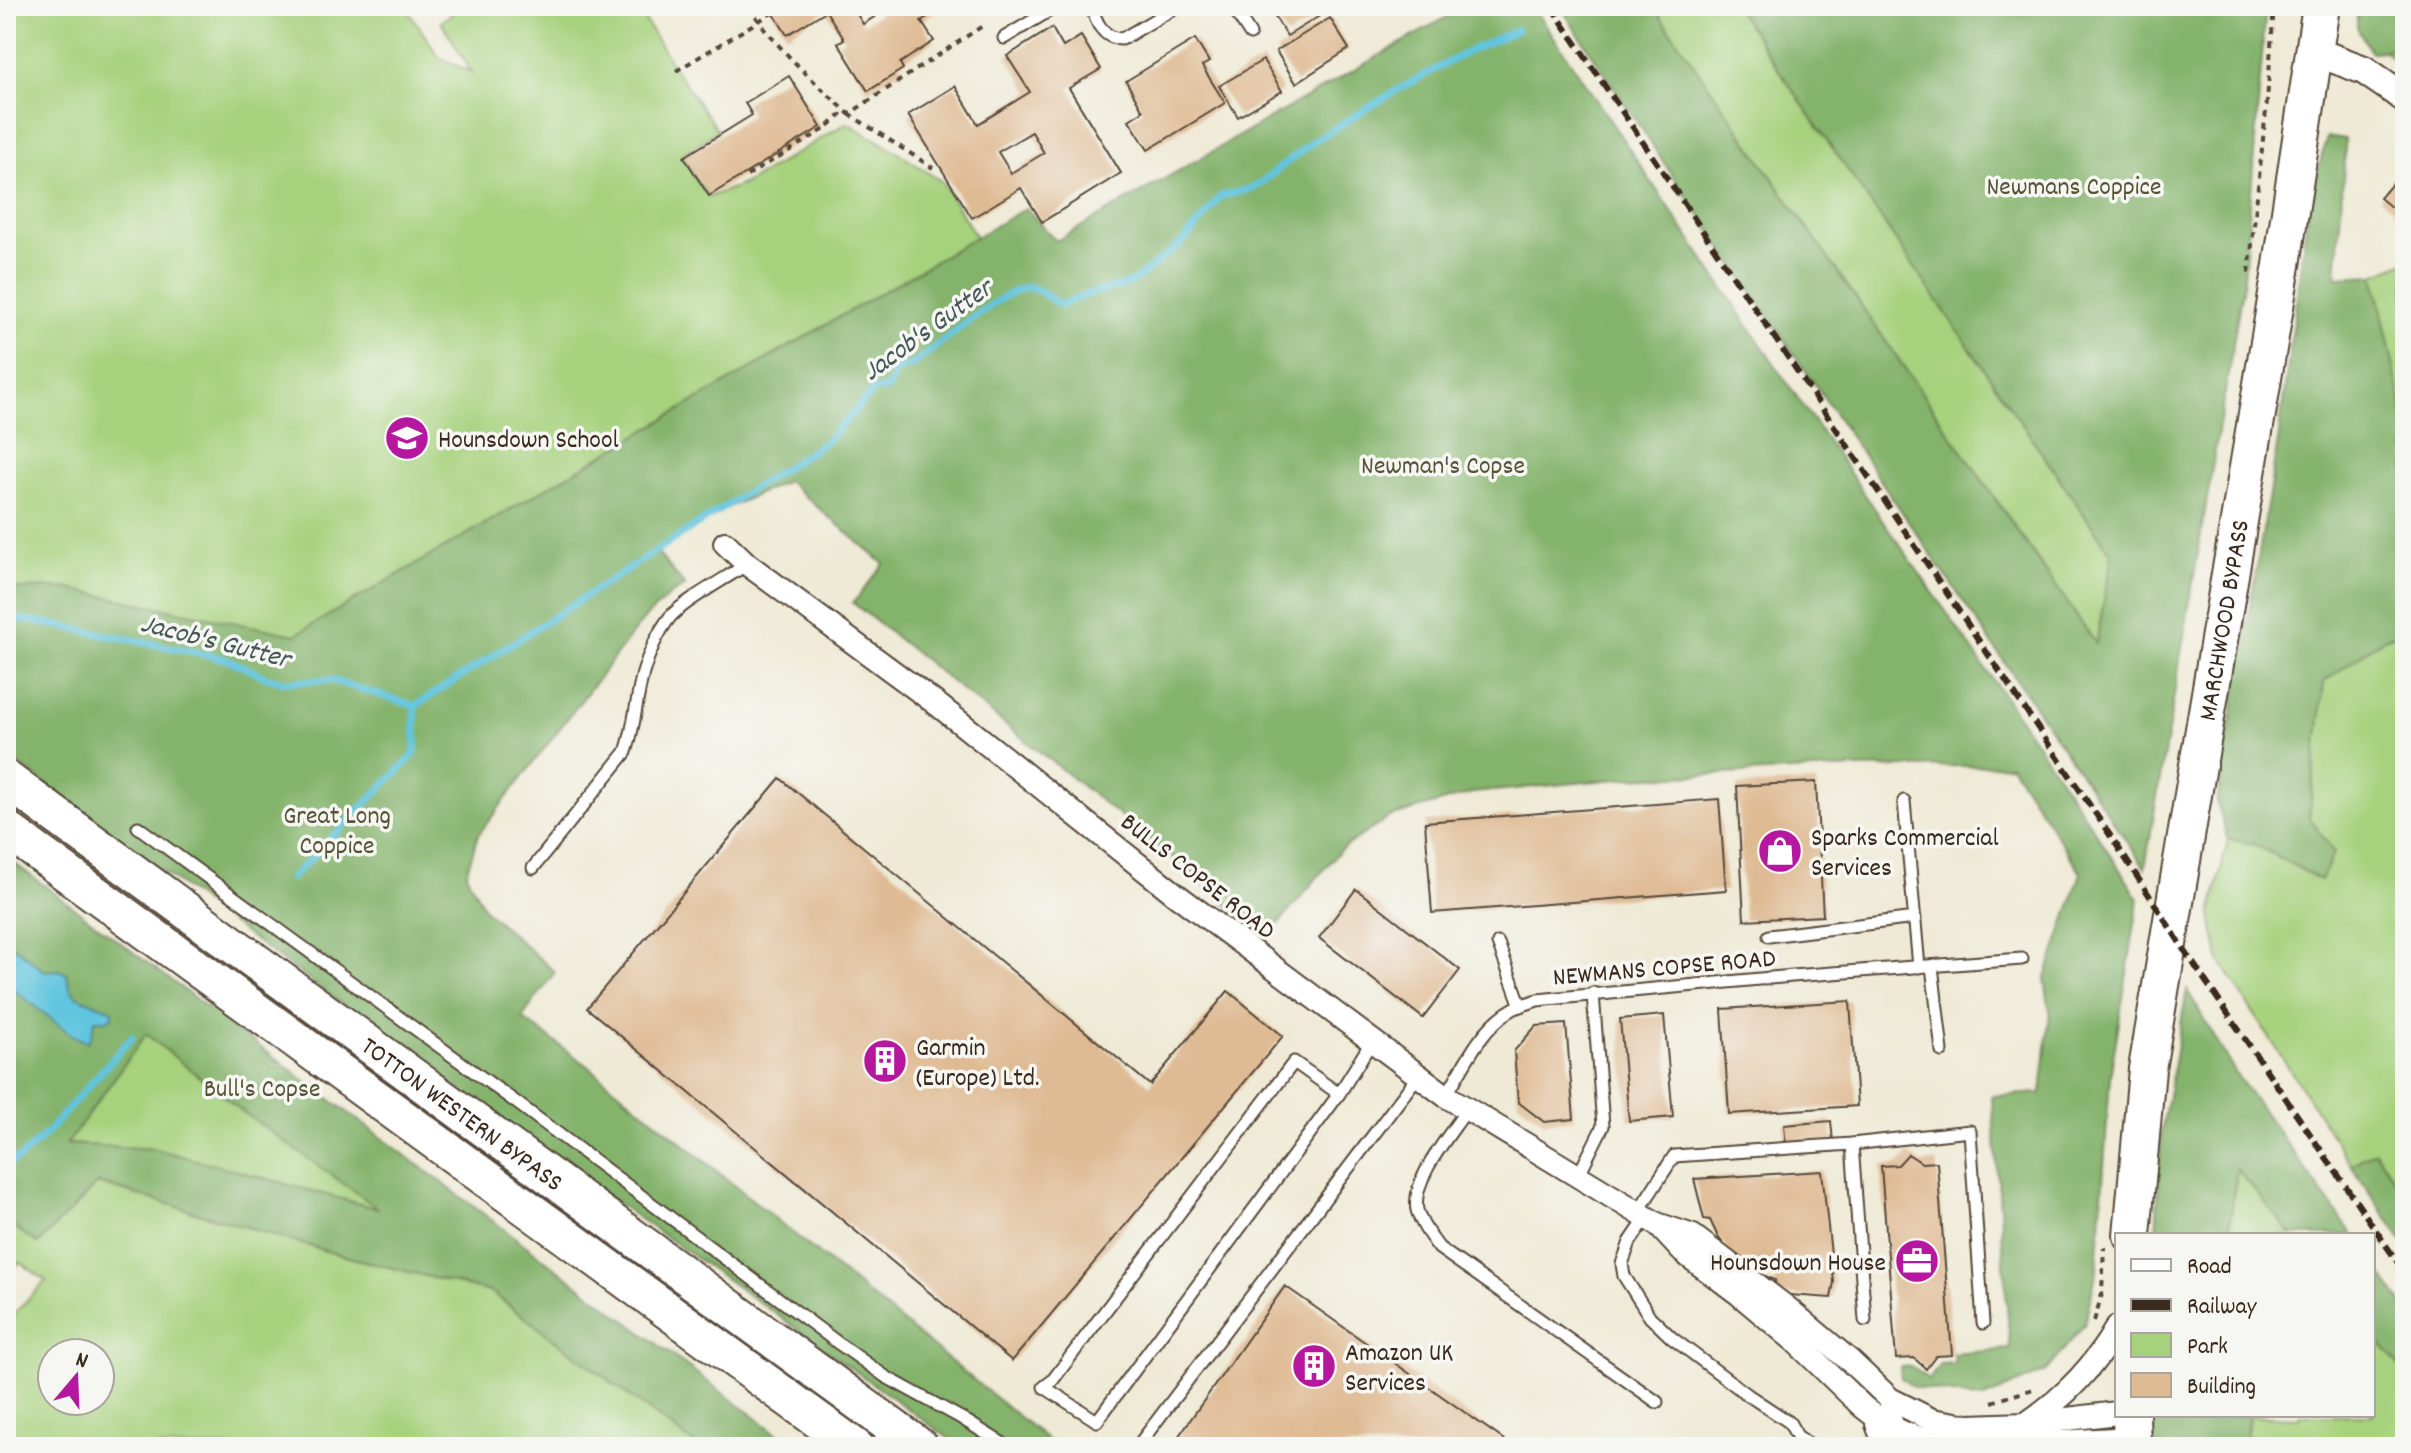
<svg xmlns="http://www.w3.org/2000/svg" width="2411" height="1453" font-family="Dekko,sans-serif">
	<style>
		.green { fill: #a6d17d; stroke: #707e4e; stroke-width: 2; fill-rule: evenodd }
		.forest { fill: #84b36c; stroke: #606e45; stroke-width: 2; fill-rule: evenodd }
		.water { fill: #61c5df; stroke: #4e787e; stroke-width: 2 }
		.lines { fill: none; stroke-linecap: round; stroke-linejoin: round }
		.stream { stroke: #61c5df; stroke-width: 7 }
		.building { fill: #dfbb94; fill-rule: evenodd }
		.service-casing { stroke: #564739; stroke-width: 15 }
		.minor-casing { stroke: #564739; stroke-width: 26 }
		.tertiary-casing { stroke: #564739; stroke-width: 32 }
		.primary-casing { stroke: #564739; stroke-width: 40 }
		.path { stroke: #564739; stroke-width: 4; stroke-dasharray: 6 6; stroke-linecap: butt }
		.service { stroke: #fff; stroke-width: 11 }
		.minor { stroke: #fff; stroke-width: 22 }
		.tertiary { stroke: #fff; stroke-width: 28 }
		.primary { stroke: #fff; stroke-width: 36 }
		.rail { stroke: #3b2a1e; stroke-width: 6; stroke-dasharray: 12 6; stroke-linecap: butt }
		.labels { text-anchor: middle; stroke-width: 7; stroke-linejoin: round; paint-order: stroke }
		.park-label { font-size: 26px; fill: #565436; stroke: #f6f6f2 }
		.poi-label { font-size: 26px; fill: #3b2a1e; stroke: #f6f6f2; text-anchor: start }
		.street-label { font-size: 26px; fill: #3b2a1e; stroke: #f6f6f2 }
		.water-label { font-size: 28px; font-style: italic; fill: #465858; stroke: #f6f6f2 }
	</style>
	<rect width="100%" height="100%" fill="#f6f6f2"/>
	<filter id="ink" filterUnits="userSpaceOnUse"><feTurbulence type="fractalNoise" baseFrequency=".0125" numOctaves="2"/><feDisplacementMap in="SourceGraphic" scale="16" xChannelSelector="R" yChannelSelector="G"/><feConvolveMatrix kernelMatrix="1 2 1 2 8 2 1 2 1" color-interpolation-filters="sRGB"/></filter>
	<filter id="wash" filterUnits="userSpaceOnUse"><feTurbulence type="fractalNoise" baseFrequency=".006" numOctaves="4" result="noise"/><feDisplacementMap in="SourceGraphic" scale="32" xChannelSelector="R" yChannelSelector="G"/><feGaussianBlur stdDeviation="1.8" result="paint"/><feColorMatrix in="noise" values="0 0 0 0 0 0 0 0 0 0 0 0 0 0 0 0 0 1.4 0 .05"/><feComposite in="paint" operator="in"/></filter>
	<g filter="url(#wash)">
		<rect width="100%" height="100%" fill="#efead5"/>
		<g class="green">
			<polygon points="6,6 405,6 439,57 472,73 441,21 464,6 636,6 676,71 718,131 682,154 696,180 709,197 746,183 847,123 897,152 942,182 976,237 295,635 64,588 6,589"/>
			<polygon points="1653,6 1735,6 2112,555 2097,645"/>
			<polygon points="2399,6 2405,6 2405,71 2385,51 2399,45"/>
			<polygon points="2405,262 2405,420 2374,275"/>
			<polygon points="2405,633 2405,1186 2401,1189 2375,1151 2351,1165 2219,959 2211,915 2228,839 2254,844 2320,880 2334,852 2309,817 2324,681 2384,638"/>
			<polygon points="146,1034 243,1112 382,1210 155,1149 66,1144"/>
			<polygon points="2237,1168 2292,1235 2228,1235"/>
			<path d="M97,1183L340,1255L491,1292L698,1447H6V1322L46,1281L20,1262L6,1276V1221L38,1244ZM52,1353H100V1401H52Z"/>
			<polygon points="2373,1334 2405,1374 2405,1447 2245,1447 2249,1416 2299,1418 2299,1415 2373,1415"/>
		</g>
		<g class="forest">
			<path d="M1466,6H1533C1625,142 1715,278 1808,413C1920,574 2033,735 2139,899L2110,1077L2097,1270L2084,1325L2046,1371L1982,1399L1913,1387L1901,1378L1900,1367L1911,1366L1929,1380L1940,1364L1955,1363L1954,1354L2010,1349L1992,1096L2041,1093L2050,1011L2045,980L2081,873L2011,765L1857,768L1628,778L1472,793L1390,817L1340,850L1266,939L1165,852L853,603L884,564L787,481L722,510L657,552L685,586L670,595L643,620L478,835L466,874L485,910L555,972L522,1018L584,1063L1056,1447H961L763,1305L557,1161L246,934L6,754V589L64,588L295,635L1026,208L1056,241Z"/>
			<polygon points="1560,6 1653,6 2096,644 2112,555 1735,6 2266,6 2244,278 2145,868 1668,169"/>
			<polygon points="2357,6 2399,6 2399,45 2385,51 2371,52 2357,27"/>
			<polygon points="2327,137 2345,139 2345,152 2336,277 2374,275 2405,420 2405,633 2384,638 2324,682 2309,817 2334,853 2321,880 2254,844 2228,839 2217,802 2279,435 2308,208"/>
			<path d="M6,857L795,1447H698L491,1292L340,1255L98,1183L38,1244L6,1221ZM146,1034L243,1112L379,1209L155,1149L67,1144Z"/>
			<polygon points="2187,990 2236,1074 2353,1235 2292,1235 2237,1169 2228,1235 2156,1235 2161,1135"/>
			<polygon points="2375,1151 2405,1195 2405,1245 2351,1165"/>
			<polygon points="2373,1263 2405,1307 2405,1374 2373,1334"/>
			<polygon points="2153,1415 2249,1416 2245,1447 2154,1447"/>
		</g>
		<path class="water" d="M6,940L44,971L59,970L67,974C69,1006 93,998 113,1011V1015L108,1020H95L91,1036L87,1042L72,1035L6,984Z"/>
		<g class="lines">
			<g class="stream">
				<path d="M6,618L35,621L209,655L229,660L266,677L284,682L331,680L415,706L827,441L874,390L888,389L895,371L912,365C933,350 1008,285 1030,287C1042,289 1050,301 1061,305L1088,294L1125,285L1138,278L1185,240L1221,196L1254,188L1314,141L1399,89L1471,50L1517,30"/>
				<polyline points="291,878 414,755 416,745 415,706"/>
				<polyline points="6,1165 21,1157 44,1136 132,1037"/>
			</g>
		</g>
		<g id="blocks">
			<g class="building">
				<polygon points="769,6 852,6 863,24 892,6 944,6 921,21 934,41 900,63 903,69 868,91 838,43 844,39 826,11 787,35"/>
				<polygon points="1268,6 1336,6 1287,36"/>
				<polygon points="1330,18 1349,49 1296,83 1276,51"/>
				<path d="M1052,28L1063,47L1081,36L1101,69L1069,88L1121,173L1042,222L1021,188L972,218L908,115L955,86L978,124L1030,92L1007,56ZM1032,132L1044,153L1011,173L998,152Z"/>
				<polygon points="1195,39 1209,62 1202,66 1225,103 1148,150 1129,120 1143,111 1126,81"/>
				<polygon points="1263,60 1282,91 1238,117 1219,86"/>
				<polygon points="789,76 821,127 709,196 684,157 752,115 745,103"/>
				<polygon points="2403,171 2405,173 2405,207 2398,213 2380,198"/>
				<polygon points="780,778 1150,1085 1228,991 1283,1036 1012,1361 587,1008"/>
				<polygon points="1816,782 1823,916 1744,920 1737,786"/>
				<polygon points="1719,799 1726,890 1432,913 1425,822"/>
				<polygon points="1356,889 1460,970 1423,1018 1319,938"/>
				<polygon points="1850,1001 1857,1106 1729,1114 1722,1009"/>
				<polygon points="1664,1015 1673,1117 1629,1121 1620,1019"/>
				<polygon points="1566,1024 1574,1119 1544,1122 1518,1102 1514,1051 1536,1026"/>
				<polygon points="1831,1121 1833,1142 1786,1147 1784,1125"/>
				<polygon points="1908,1154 1922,1163 1937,1162 1952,1355 1936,1356 1926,1369 1914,1358 1896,1359 1881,1166 1898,1165"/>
				<polygon points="1822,1171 1834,1282 1831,1298 1776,1294 1775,1280 1746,1268 1732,1255 1718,1237 1710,1220 1704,1219 1694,1179"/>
				<polygon points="1285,1286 1514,1447 1171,1447"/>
			</g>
		</g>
	</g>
	<g filter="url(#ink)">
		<use href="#blocks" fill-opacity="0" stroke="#564739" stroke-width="2"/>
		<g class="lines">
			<g class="service-casing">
				<g id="service">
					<path d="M1092,6C1095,22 1104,39 1122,39L1178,6"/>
					<polyline points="1232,6 1250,34"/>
					<polyline points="1004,38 1057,6"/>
					<polyline points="1904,801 1919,967"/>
					<polyline points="138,827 517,1103 838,1343 886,1377 961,1418 1008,1447"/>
					<path d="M533,868L626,752C635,726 636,699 643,673C648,655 658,632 670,617C685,600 727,578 747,564"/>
					<polyline points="1769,936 1915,918"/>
					<polyline points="1498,943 1521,1006"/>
					<polyline points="1932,966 1942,1051"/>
					<polyline points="1339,1094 1097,1421 1044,1387 1052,1381 1294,1062 1339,1094 1372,1041"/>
					<path d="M1446,1096C1464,1066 1481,1027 1513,1009C1520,1005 1530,1003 1537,1000L1792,976L2022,959"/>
					<path d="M1467,1109C1451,1134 1411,1179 1417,1210C1421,1224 1430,1236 1439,1248L1657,1402"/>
					<polyline points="1852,1144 1865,1320"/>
					<polyline points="1578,1176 1603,1126 1593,993"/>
					<polyline points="1638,1212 1674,1156 1852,1144 1970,1131 1983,1323"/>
					<polyline points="1647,1217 1630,1242 1622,1264 1624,1276 1650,1317 1672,1338 1748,1395 1789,1422 1797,1436 1813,1447"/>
					<polyline points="1137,1447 1418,1076"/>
				</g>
			</g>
			<g class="minor-casing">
				<g id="minor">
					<polyline points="725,543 747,564 938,705 1174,893 1446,1096 1657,1224 1693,1236 1786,1307 1850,1361 1890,1399 1932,1420 1969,1426 2026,1424 2117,1413"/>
					<polyline points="1658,1225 1683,1252 1739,1294 1795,1341 1863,1407 1884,1423 1904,1433 1933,1442 1969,1447 2132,1438"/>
					<path d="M2027,1423C2064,1398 2095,1366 2117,1327"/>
				</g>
			</g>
			<g class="tertiary-casing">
				<polyline id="tertiary" points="2316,52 2364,70 2405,98"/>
			</g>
			<g class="primary-casing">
				<g id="primary">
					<path id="s1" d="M6,779L920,1447"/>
					<polyline points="6,829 855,1447"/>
					<path id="s2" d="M2132,1235L2147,1069L2282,265L2321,6"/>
					<polyline points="2131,1415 2132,1447"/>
					<polyline points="1884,1423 1893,1447"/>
				</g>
			</g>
			<g class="path">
				<path d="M749,6C775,48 813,80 849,114L984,25"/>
				<polyline points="676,71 772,13"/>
				<polyline points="747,176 825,129 841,115 849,114 933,168"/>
				<polyline points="2249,273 2267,101 2274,6"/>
				<polyline points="2094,1321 2102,1294 2104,1247"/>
				<polyline points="1992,1402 2033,1389"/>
			</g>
			<use href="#service" class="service"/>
			<use href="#minor" class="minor"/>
			<use href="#tertiary" class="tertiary"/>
			<use href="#primary" class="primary"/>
			<polyline class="rail" points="1551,6 2118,847 2187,954 2405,1273"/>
		</g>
	</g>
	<defs>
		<g id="school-disc" transform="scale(2.3)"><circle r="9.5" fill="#b5179e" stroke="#f6f6f2"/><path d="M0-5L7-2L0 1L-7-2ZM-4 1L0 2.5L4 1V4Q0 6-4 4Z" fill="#fff"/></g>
		<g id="shop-disc" transform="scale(2.3)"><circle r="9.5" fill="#b5179e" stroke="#f6f6f2"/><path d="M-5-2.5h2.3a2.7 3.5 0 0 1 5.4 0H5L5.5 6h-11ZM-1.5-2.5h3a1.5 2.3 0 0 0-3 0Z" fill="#fff"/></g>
		<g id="building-disc" transform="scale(2.3)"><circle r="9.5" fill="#b5179e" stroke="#f6f6f2"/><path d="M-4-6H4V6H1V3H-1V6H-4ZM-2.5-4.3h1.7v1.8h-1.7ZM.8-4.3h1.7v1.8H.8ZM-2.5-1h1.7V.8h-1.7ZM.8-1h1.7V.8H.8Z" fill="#fff"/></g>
		<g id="office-disc" transform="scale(2.3)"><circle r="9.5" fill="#b5179e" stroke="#f6f6f2"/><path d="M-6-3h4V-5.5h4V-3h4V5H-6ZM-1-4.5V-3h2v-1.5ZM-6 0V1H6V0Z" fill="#fff"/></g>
	</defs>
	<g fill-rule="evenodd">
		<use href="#school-disc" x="407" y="438"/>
		<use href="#shop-disc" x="1780" y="851"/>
		<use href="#building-disc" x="885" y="1061"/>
		<use href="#office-disc" x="1917" y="1261"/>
		<use href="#building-disc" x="1314" y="1366"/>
	</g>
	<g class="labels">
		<g class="park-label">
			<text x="2074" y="194">Newmans Coppice</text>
			<text x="1443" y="473">Newman's Copse</text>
			<text x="337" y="823">Great Long<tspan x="337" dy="30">Coppice</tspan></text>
			<text x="262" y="1096">Bull's Copse</text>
		</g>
		<g class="poi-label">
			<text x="438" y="447">Hounsdown School</text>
			<text x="1811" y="845">Sparks Commercial<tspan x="1811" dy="30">Services</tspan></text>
			<text x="916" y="1055">Garmin<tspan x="916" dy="30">(Europe) Ltd.</tspan></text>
			<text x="1886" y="1270" text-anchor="end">Hounsdown House</text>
			<text x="1345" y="1360">Amazon UK<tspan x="1345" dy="30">Services</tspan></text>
		</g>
		<g class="street-label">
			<text dy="9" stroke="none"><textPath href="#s2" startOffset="622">MARCHWOOD BYPASS</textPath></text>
			<text transform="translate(1199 875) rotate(38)" y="9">BULLS COPSE ROAD</text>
			<text transform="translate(1664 966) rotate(-5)" y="9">NEWMANS COPSE ROAD</text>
			<text dy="9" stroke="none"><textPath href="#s1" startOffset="566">TOTTON WESTERN BYPASS</textPath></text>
		</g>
		<g class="water-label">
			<text transform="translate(926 328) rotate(-36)" y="10">Jacob's Gutter</text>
			<text transform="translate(216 639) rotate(14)" y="10">Jacob's Gutter</text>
		</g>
	</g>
	<rect width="2411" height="1453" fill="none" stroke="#f6f6f2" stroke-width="32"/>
	<rect x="2115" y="1233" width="260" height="184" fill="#f6f6f2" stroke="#aba49d" stroke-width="2"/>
	<rect x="2131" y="1259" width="40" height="12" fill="#ffffff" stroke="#aba49d" stroke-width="2"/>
	<text x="2187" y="1273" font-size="24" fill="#3b2a1e">Road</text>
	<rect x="2131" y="1299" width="40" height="12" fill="#3b2a1e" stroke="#aba49d" stroke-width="2"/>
	<text x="2187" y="1313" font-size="24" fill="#3b2a1e">Railway</text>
	<rect x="2131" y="1333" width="40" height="24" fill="#a6d17d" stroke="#aba49d" stroke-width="2"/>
	<text x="2187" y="1353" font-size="24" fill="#3b2a1e">Park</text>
	<rect x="2131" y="1373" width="40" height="24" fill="#dfbb94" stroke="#aba49d" stroke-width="2"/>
	<text x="2187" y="1393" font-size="24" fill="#3b2a1e">Building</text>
	<g transform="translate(76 1377) rotate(19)"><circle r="38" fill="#f6f6f2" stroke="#aba49d" stroke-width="2"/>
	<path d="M0-6L14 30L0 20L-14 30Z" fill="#b5179e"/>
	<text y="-12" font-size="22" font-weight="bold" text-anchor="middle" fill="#3b2a1e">N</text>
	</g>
</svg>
